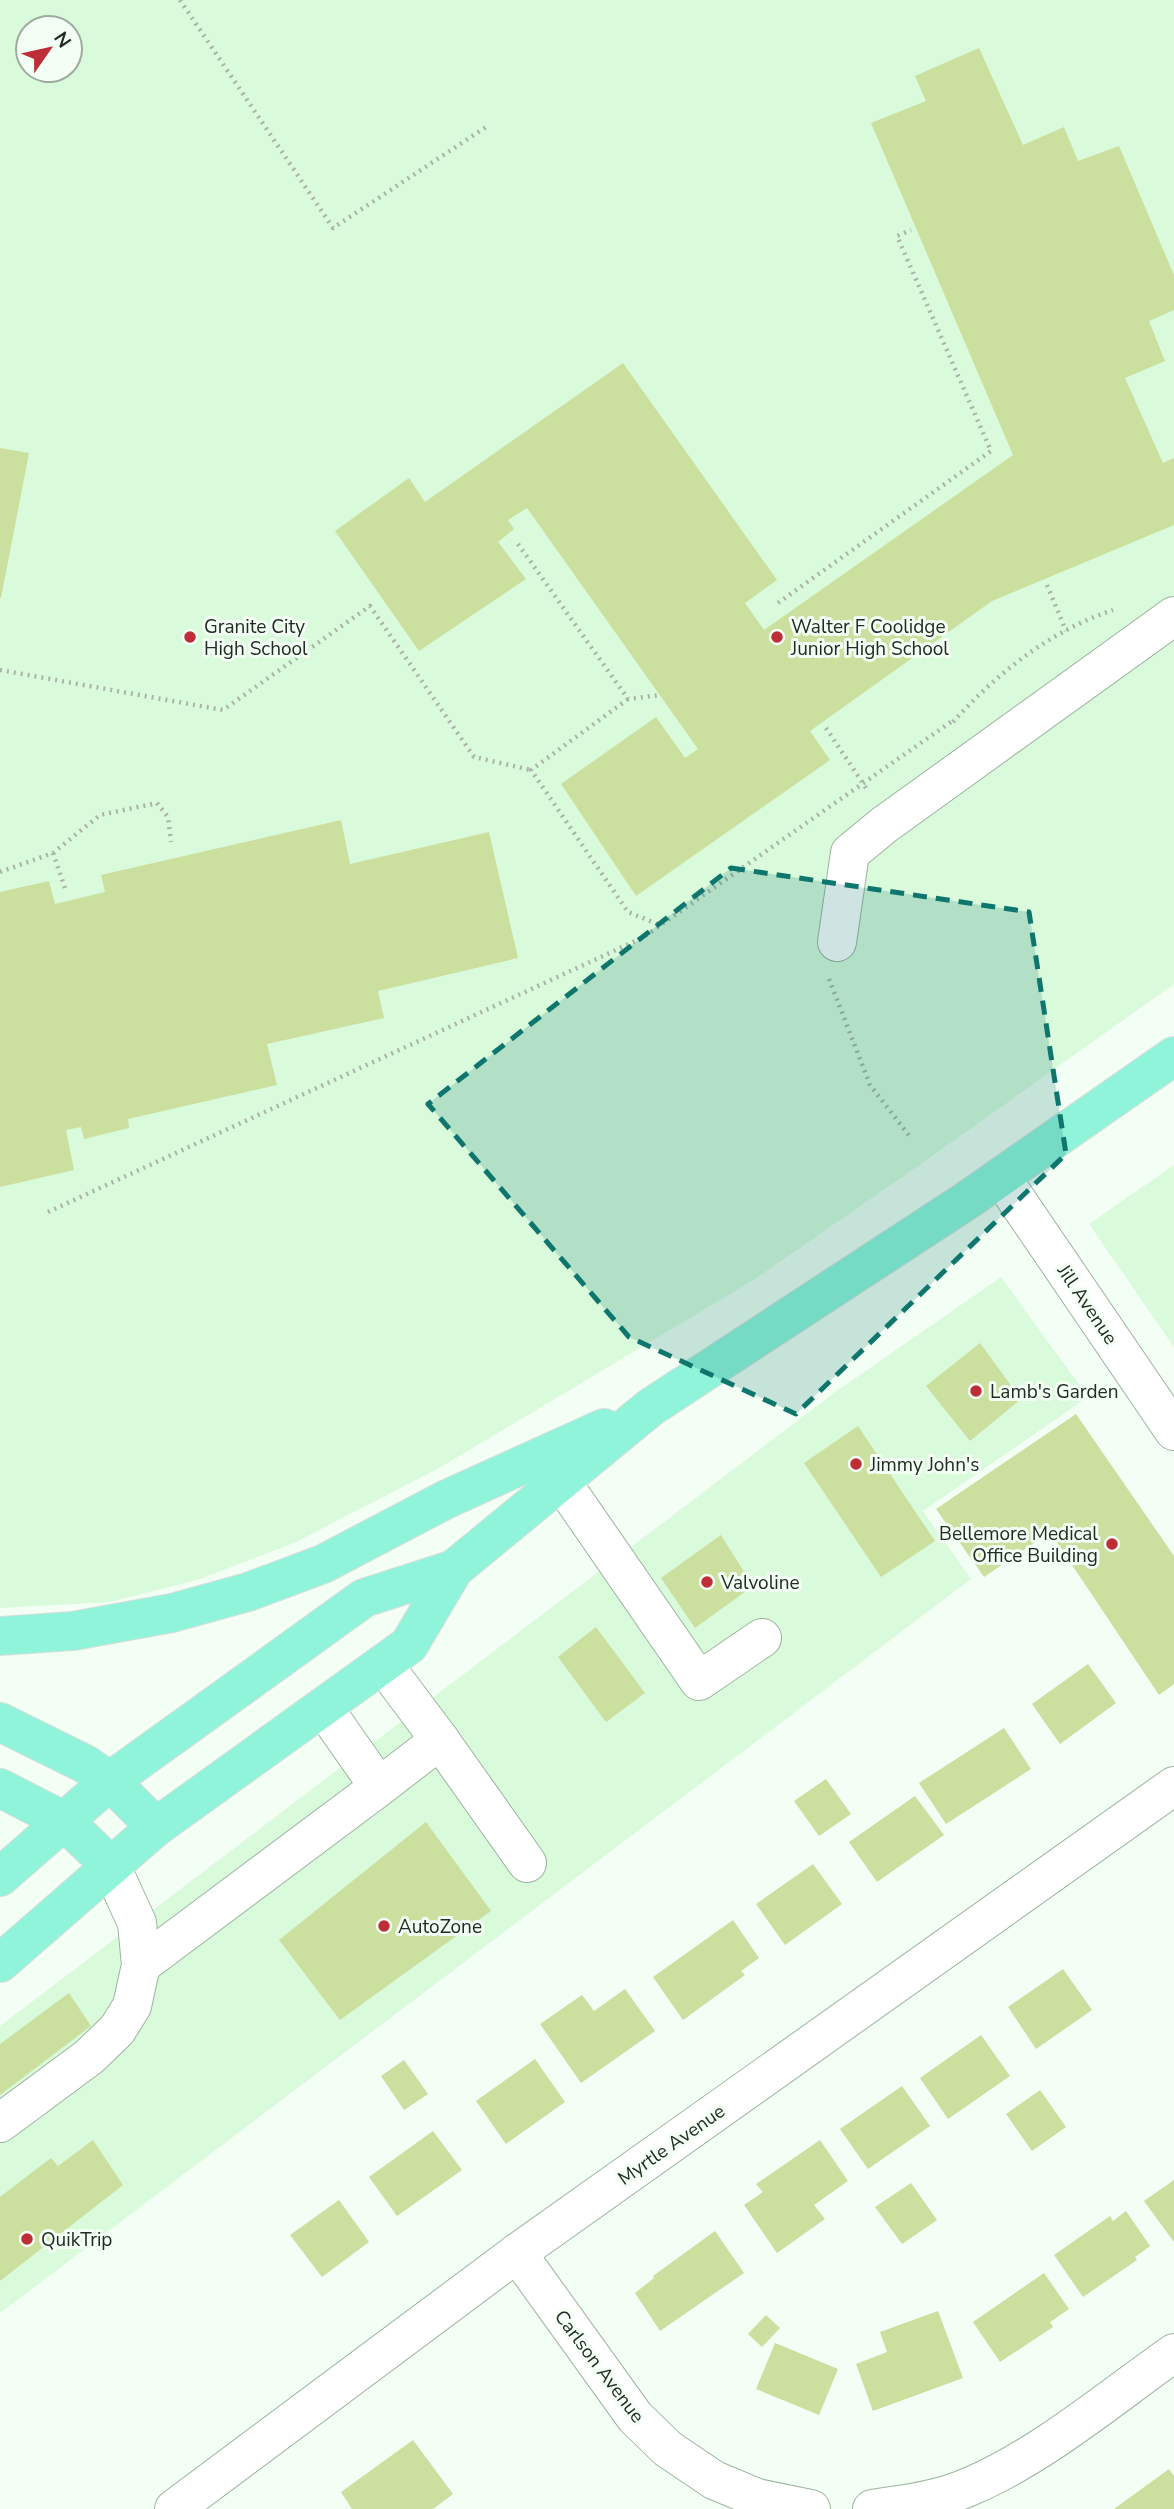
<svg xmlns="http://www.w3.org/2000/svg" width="1174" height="2509" font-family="'Nunito Sans',sans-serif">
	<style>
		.built { fill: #dafadc; fill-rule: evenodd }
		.building { fill: #cbdf9e }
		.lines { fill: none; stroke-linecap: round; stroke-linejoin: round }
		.minor-casing { stroke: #9cb49e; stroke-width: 40 }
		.major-casing { stroke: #dcdddc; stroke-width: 40 }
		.path { stroke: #a9b3a9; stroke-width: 4.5; stroke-dasharray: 2 5; stroke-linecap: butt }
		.minor { stroke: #fff; stroke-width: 38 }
		.major { stroke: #8ff4da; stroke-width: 38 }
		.marked { fill: #0f766e; fill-opacity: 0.2; stroke: #0f766e; stroke-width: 5; stroke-dasharray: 14 9; stroke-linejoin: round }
		.poi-dot { fill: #be2e38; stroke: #f3fef4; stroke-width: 2.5 }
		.labels { text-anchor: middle; stroke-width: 6; stroke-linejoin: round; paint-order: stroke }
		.poi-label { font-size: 19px; fill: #222b22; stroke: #f3fef4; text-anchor: start }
		.street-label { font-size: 19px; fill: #222b22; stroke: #f3fef4 }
	</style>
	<rect width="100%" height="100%" fill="#f3fef4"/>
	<g class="built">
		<path d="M0,0H1174V984L918,1166L755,1279L441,1467L294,1543L197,1580L110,1602L0,1608ZM28,28H70V70H28Z"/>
		<polygon points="1174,1165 1174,1347 1089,1224"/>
		<polygon points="1001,1277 1088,1397 923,1511 971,1579 0,2313 0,2026 834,1393"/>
	</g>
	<g class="building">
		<polygon points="979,48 1023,145 1064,127 1078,161 1119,146 1174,275 1174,310 1149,321 1165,361 1125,378 1163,463 1174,458 1174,525 992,601 810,731 830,760 636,896 561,784 656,717 685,758 698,749 527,508 508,520 514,529 498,542 526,579 419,651 335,531 409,478 425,502 623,363 777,580 745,603 764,630 1013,455 871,123 926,101 915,76"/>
		<polygon points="0,448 29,453 1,598 0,598"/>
		<polygon points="341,820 350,864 489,832 518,958 378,991 384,1018 267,1044 277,1085 128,1119 129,1128 84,1139 81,1127 66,1130 74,1170 0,1187 0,892 49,881 55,904 105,892 101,875"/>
		<polygon points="980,1343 1021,1399 970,1441 926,1386"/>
		<polygon points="1076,1414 1174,1556 1174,1684 1159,1695 1050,1532 984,1577 936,1509"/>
		<polygon points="858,1426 935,1541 881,1577 804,1463"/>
		<polygon points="721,1535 753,1586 695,1628 661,1578"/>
		<polygon points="596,1627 645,1693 606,1722 558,1657"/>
		<polygon points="1088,1664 1116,1703 1060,1744 1032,1704"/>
		<polygon points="1004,1728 1031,1769 946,1824 919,1783"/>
		<polygon points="826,1779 851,1814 819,1836 794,1801"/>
		<polygon points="915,1796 944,1835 877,1882 849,1842"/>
		<polygon points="426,1822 491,1911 340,2020 279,1940"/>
		<polygon points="813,1864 842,1904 785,1945 756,1904"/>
		<polygon points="733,1920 759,1958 741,1971 745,1975 683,2020 653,1977"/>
		<polygon points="1063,1969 1092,2010 1036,2049 1008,2007"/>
		<polygon points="625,1989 655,2031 581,2083 540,2024 582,1995 594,2011"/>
		<polygon points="69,1993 91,2026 0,2095 0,2044"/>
		<polygon points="981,2035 1010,2076 948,2119 920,2078"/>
		<polygon points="535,2059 565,2102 506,2144 476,2101"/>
		<polygon points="404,2060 428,2094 404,2110 381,2076"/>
		<polygon points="902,2086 930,2126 868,2169 840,2129"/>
		<polygon points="1040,2090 1066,2127 1032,2151 1006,2114"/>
		<polygon points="433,2131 462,2170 397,2216 369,2177"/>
		<polygon points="93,2140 123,2185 0,2281 0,2197 51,2158 58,2166"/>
		<polygon points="820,2140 848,2181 814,2205 825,2219 777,2253 744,2205 763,2192 756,2184"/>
		<polygon points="1174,2180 1174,2242 1144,2201"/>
		<polygon points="911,2183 937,2220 902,2244 875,2207"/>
		<polygon points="339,2200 369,2242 322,2277 290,2235"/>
		<polygon points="1126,2211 1150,2246 1135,2257 1137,2260 1083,2297 1054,2255 1110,2216 1113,2221"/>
		<polygon points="715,2231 744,2273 660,2331 635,2293 654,2278 653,2276"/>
		<polygon points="1044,2273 1069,2309 1050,2322 1053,2327 1000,2362 973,2322"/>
		<polygon points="938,2311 963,2378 873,2411 856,2364 887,2352 880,2332"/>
		<polygon points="766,2315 780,2328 762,2347 748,2334"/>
		<polygon points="775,2343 838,2369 819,2415 756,2389"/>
		<polygon points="413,2440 453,2494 433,2509 352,2509 341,2492"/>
		<polygon points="1169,2469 1174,2476 1174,2509 1114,2509"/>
	</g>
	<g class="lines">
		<g class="minor-casing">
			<g id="minor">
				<polyline points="837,942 850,853 884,825 1174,616"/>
				<polyline points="1001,1177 1174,1431"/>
				<polyline points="561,1481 699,1681 762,1638"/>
				<polyline points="440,1740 527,1863"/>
				<polyline points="379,1787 440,1740 383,1664"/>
				<polyline points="141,1965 379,1787 323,1707"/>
				<polyline points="0,2123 89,2057 117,2030 132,2006 141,1965 137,1923 111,1866"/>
				<polyline points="517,2253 635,2417 668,2449 714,2480 757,2498 811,2509"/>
				<polyline points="174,2509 517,2253 1174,1786"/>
				<path d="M872,2509C905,2504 940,2500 971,2486C1043,2455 1110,2398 1174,2353"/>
			</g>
		</g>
		<g class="major-casing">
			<g id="major">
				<polyline points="0,1636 73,1631 172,1613 248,1592 323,1564 447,1499 604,1428"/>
				<polyline points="0,1722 85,1764 110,1781 156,1827"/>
				<polyline points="0,1788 64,1821 111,1866"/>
				<polyline points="0,1877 110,1781 364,1598 454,1569"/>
				<polyline points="0,1963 156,1827 409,1645 454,1569 651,1407 966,1201 1174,1056"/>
			</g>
		</g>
		<g class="path">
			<polyline points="180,0 333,228 489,125"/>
			<polyline points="518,544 628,699 660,695"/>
			<polyline points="1047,585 1066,631"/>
			<polyline points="778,603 991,451 897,236 911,230"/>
			<polyline points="0,670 223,710 370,606 474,757 531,770"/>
			<polyline points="628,699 531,770 628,912 660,925"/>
			<path d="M953,722C997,673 1050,631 1113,610"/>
			<polyline points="826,728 868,791"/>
			<polyline points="53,853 66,891"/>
			<polyline points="0,872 53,853 100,815 157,803 168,817 171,842"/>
			<polyline points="829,979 870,1085 911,1138"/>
			<polyline points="48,1212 642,938 955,719"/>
		</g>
		<use href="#minor" class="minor"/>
		<use href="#major" class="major"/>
	</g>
	<path class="marked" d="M731,868L1029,912L1066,1154L796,1414L629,1337L428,1104Z"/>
	<g class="poi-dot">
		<circle cx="190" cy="637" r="7"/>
		<circle cx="777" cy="637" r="7"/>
		<circle cx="976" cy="1391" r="7"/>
		<circle cx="856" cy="1464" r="7"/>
		<circle cx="1112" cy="1544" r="7"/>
		<circle cx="707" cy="1582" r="7"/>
		<circle cx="384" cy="1926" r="7"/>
		<circle cx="27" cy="2239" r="7"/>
	</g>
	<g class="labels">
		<g class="poi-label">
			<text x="204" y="633">Granite City<tspan x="204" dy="22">High School</tspan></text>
			<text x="791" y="633">Walter F Coolidge<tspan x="791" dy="22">Junior High School</tspan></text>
			<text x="990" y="1398">Lamb's Garden</text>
			<text x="870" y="1471">Jimmy John's</text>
			<text x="1098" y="1540" text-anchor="end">Bellemore Medical<tspan x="1098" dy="22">Office Building</tspan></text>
			<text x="721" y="1589">Valvoline</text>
			<text x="398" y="1933">AutoZone</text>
			<text x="41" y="2246">QuikTrip</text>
		</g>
		<g class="street-label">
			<text transform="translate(1088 1304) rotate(56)" y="7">Jill Avenue</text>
			<text transform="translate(671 2144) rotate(-35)" y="7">Myrtle Avenue</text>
			<text transform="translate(600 2366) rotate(53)" y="7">Carlson Avenue</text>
		</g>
	</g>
	<g transform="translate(49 49) rotate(56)"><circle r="33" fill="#f3fef4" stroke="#9faaa0" stroke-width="2"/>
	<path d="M0-5L12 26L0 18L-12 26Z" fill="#be2e38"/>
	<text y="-10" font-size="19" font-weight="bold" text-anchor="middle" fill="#222b22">N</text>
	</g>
</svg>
